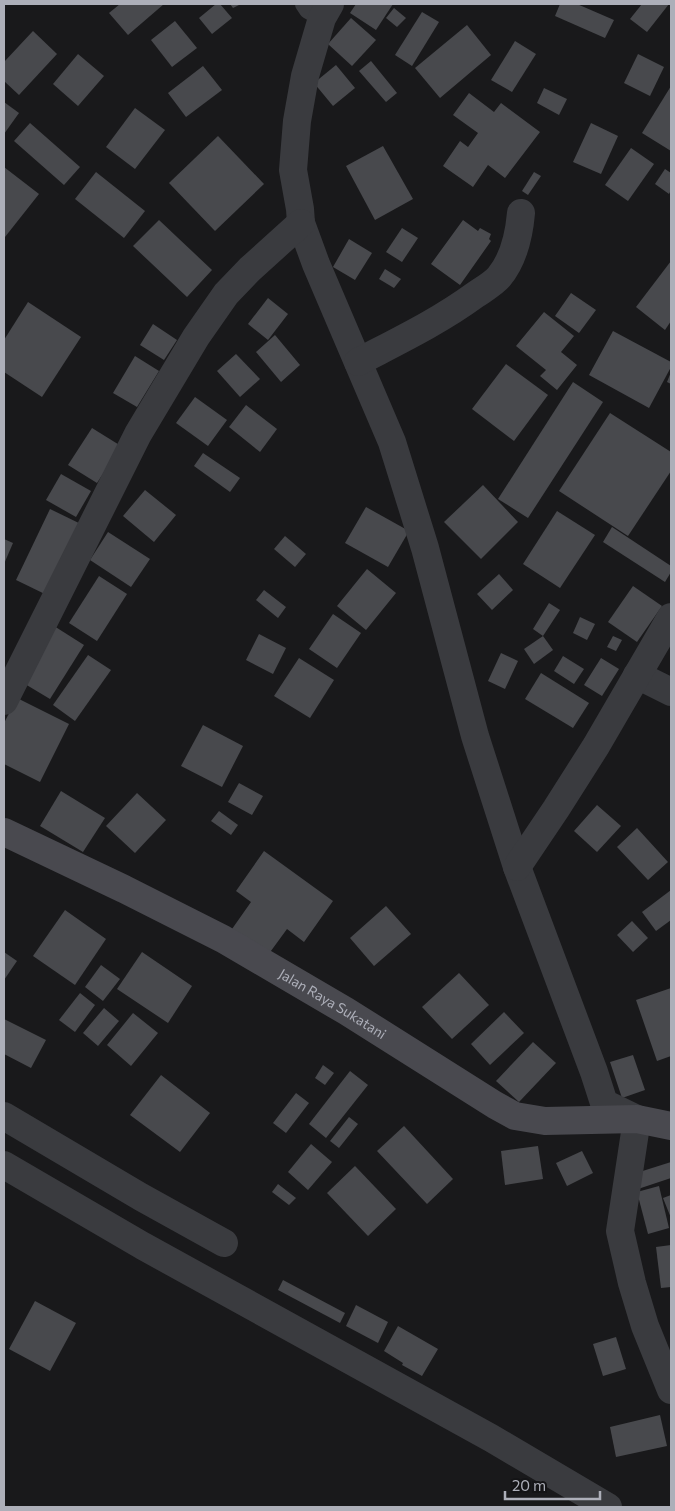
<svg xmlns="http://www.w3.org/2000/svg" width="675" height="1511" font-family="Commissioner,sans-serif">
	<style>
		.building { fill: #48494d }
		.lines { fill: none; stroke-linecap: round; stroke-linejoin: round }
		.lane { stroke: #3a3b3f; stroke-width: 18 }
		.street { stroke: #3a3b3f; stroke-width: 28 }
		.secondary { stroke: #49494f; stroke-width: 28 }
		.labels { text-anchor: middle; stroke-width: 5; stroke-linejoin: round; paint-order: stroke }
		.street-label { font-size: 14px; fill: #adafb9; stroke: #141416 }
	</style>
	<rect width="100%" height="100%" fill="#19191b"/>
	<g class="building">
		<polygon points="120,4 164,4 128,35 109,13"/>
		<polygon points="216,4 220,4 232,18 212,34 199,18"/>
		<polygon points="230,4 241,4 233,8"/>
		<polygon points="356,4 393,4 376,30 350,13"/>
		<polygon points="560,4 577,4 614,20 605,38 555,16"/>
		<polygon points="642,4 669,4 647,32 630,19"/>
		<polygon points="394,8 406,18 397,27 386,18"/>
		<polygon points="422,12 439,22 412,66 395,55"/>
		<polygon points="351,18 376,40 352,66 328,44"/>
		<polygon points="175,21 197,48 172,67 151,40"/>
		<polygon points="467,25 491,55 440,98 415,68"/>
		<polygon points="33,31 57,54 19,95 4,81 4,62"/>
		<polygon points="515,41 536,54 512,92 491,80"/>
		<polygon points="78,54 104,76 78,106 53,84"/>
		<polygon points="638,54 664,67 650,96 624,83"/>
		<polygon points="371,61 397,93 386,102 359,71"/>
		<polygon points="336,65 355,88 333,106 314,83"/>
		<polygon points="203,66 222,90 186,117 168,93"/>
		<polygon points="671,86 671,151 642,133"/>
		<polygon points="544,88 567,99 559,115 537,103"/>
		<polygon points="469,93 494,112 501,103 540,132 505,178 488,165 473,187 443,166 460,141 468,147 478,133 453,115"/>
		<polygon points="4,102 19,113 4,134"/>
		<polygon points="135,108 165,130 135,169 106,147"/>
		<polygon points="30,123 80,167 64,185 14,141"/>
		<polygon points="591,123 618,136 601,174 573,162"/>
		<polygon points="218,136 264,184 215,231 169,183"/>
		<polygon points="383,146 413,199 375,220 346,166"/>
		<polygon points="631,148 654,164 628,201 605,185"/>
		<polygon points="4,167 39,194 5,237 4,236"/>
		<polygon points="665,169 671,173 671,190 669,194 655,184"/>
		<polygon points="96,172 145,211 124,238 75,199"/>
		<polygon points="534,172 541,176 528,195 522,191"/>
		<polygon points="159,220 212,270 187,297 133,246"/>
		<polygon points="463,220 478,231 480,228 491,234 489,239 491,241 460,285 431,264"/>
		<polygon points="402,228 418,238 402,262 386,252"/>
		<polygon points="349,239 372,253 355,280 333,267"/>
		<polygon points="671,261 671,321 665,330 636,307"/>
		<polygon points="385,269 401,279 394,288 379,279"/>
		<polygon points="571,293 596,310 579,333 555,316"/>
		<polygon points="268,298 288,314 268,340 248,324"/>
		<polygon points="28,302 81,337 42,397 4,372 4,340"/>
		<polygon points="544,312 574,336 561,352 577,365 557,390 540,376 546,370 516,346"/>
		<polygon points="153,324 177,340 164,360 140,345"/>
		<polygon points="613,331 671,362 671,367 649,408 589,375"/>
		<polygon points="275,335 300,365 281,382 256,352"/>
		<polygon points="236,354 260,379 240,397 217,371"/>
		<polygon points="135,356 159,371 137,407 113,393"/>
		<polygon points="506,364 548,395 514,441 472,409"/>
		<polygon points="671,372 671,384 667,382"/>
		<polygon points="573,382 603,402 528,518 498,499"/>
		<polygon points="195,397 227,420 208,446 176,423"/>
		<polygon points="246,405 277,429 260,452 229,427"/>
		<polygon points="610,413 671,452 671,471 628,536 559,491"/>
		<polygon points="92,428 121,446 97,483 68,465"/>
		<polygon points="203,453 240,478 230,492 194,466"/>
		<polygon points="61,474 91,491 76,517 46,500"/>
		<polygon points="483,485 518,522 481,559 444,522"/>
		<polygon points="145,490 176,515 154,542 123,516"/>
		<polygon points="366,507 409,531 388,567 345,543"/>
		<polygon points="50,509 85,526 51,597 16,580"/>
		<polygon points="557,511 595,535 560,588 523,564"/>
		<polygon points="612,527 671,566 671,572 665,582 603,542"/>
		<polygon points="108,532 150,559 131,587 90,560"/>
		<polygon points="285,536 306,554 295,567 274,549"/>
		<polygon points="4,539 13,543 4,564"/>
		<polygon points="367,569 396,593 366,630 337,606"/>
		<polygon points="499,574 513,590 492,610 477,594"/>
		<polygon points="99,576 127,594 97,641 69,623"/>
		<polygon points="633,586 662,606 637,642 608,622"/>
		<polygon points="264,590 286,607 278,618 256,600"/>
		<polygon points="549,603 560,610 543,636 533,629"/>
		<polygon points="333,614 361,633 337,668 309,649"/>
		<polygon points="580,617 595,624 587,640 573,633"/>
		<polygon points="54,626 84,645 50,699 20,681"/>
		<polygon points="259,634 286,648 273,674 246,660"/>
		<polygon points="543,636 553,650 534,664 524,649"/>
		<polygon points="613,636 622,640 616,651 607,647"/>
		<polygon points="501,653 518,661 505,689 488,681"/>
		<polygon points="88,655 111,670 75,721 53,705"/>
		<polygon points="563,656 584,669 574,684 554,671"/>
		<polygon points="299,658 334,680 310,718 274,696"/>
		<polygon points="601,658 619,669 602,696 584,685"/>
		<polygon points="541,673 589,703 573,728 525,699"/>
		<polygon points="17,698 69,724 40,782 4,764 4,723"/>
		<polygon points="203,725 243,746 222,787 181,766"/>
		<polygon points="239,783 263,796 252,815 228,802"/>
		<polygon points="61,791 105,818 83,852 40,826"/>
		<polygon points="137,793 166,820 135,853 106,826"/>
		<polygon points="597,805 621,826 597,852 574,831"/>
		<polygon points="219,811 238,825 231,835 211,821"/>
		<polygon points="637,828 668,862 648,880 617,847"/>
		<polygon points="264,851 333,901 304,942 287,929 268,955 232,929 251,902 236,891"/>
		<polygon points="671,890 671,920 656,931 642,912"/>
		<polygon points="386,906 411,934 374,966 350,938"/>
		<polygon points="65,910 106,939 75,985 33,956"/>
		<polygon points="632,921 648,938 633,952 617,935"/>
		<polygon points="4,952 17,961 4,980"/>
		<polygon points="142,952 192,986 168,1023 117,989"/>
		<polygon points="101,965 120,979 103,1001 85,987"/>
		<polygon points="459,973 489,1005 452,1039 422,1007"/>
		<polygon points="671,988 671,1056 657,1061 636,1000"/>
		<polygon points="80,993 95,1005 75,1032 59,1020"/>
		<polygon points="104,1008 119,1021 98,1046 83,1033"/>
		<polygon points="504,1012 524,1033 490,1065 471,1044"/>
		<polygon points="133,1013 158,1033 131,1066 107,1045"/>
		<polygon points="4,1019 46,1040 31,1068 4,1054"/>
		<polygon points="533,1042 556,1063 519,1102 496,1081"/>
		<polygon points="633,1055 645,1090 622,1098 610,1062"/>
		<polygon points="323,1065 334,1073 325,1085 315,1078"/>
		<polygon points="350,1071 368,1085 326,1138 309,1124"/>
		<polygon points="161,1075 210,1113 180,1152 130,1115"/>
		<polygon points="296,1093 309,1103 286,1133 273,1123"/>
		<polygon points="349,1117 358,1124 339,1148 330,1141"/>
		<polygon points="404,1126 453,1179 427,1204 377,1151"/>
		<polygon points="311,1144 332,1162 308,1190 288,1172"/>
		<polygon points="538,1146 543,1179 505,1185 501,1151"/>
		<polygon points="582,1151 593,1173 567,1186 556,1163"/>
		<polygon points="671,1162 671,1178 635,1190 630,1175"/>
		<polygon points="355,1166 396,1209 368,1236 327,1193"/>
		<polygon points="278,1184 296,1198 289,1205 272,1192"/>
		<polygon points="659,1186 669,1228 648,1234 637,1192"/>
		<polygon points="671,1195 671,1218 663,1198"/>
		<polygon points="671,1245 671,1287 661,1288 656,1247"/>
		<polygon points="283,1280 345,1313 340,1323 278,1290"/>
		<polygon points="35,1301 76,1323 50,1371 9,1349"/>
		<polygon points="356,1305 388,1322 378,1343 346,1326"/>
		<polygon points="398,1326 438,1349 422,1376 402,1365 403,1363 384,1351"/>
		<polygon points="616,1337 626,1369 603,1376 593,1344"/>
		<polygon points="660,1415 667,1446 616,1457 610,1427"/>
	</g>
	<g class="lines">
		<polyline class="lane" points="304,4 308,10 322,18"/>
		<g class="street">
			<polyline points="330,4 322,18 305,76 297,121 293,170 300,209 301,223 316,264 392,442 425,548 475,736 517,867 594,1072 604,1103 637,1119 620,1231 632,1283 645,1326 671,1390"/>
			<path d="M358,362C398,341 438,322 475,295C482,290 493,284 499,277C514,259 519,236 521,213"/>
			<polyline points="637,675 671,692"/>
			<polyline points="4,701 138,434 196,337 226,294 250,269 301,223"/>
			<polyline points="517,867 556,809 596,746 671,617"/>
			<polyline points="4,1116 141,1197 224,1243"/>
			<polyline points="4,1165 143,1246 491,1438 608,1507"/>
		</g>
		<path class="secondary" id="s1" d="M4,832L124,889L223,939L346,1011L495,1105L515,1116L545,1121L637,1119L671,1126"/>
	</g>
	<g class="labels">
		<g class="street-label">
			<text dy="5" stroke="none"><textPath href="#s1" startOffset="371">Jalan Raya Sukatani</textPath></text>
		</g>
	</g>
	<rect width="675" height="1511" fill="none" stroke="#adafb9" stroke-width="10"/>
	<path d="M505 1491v8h95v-8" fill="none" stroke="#adafb9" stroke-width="2.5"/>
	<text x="512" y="1491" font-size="15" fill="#adafb9" stroke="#141416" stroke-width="4" paint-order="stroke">20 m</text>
</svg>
